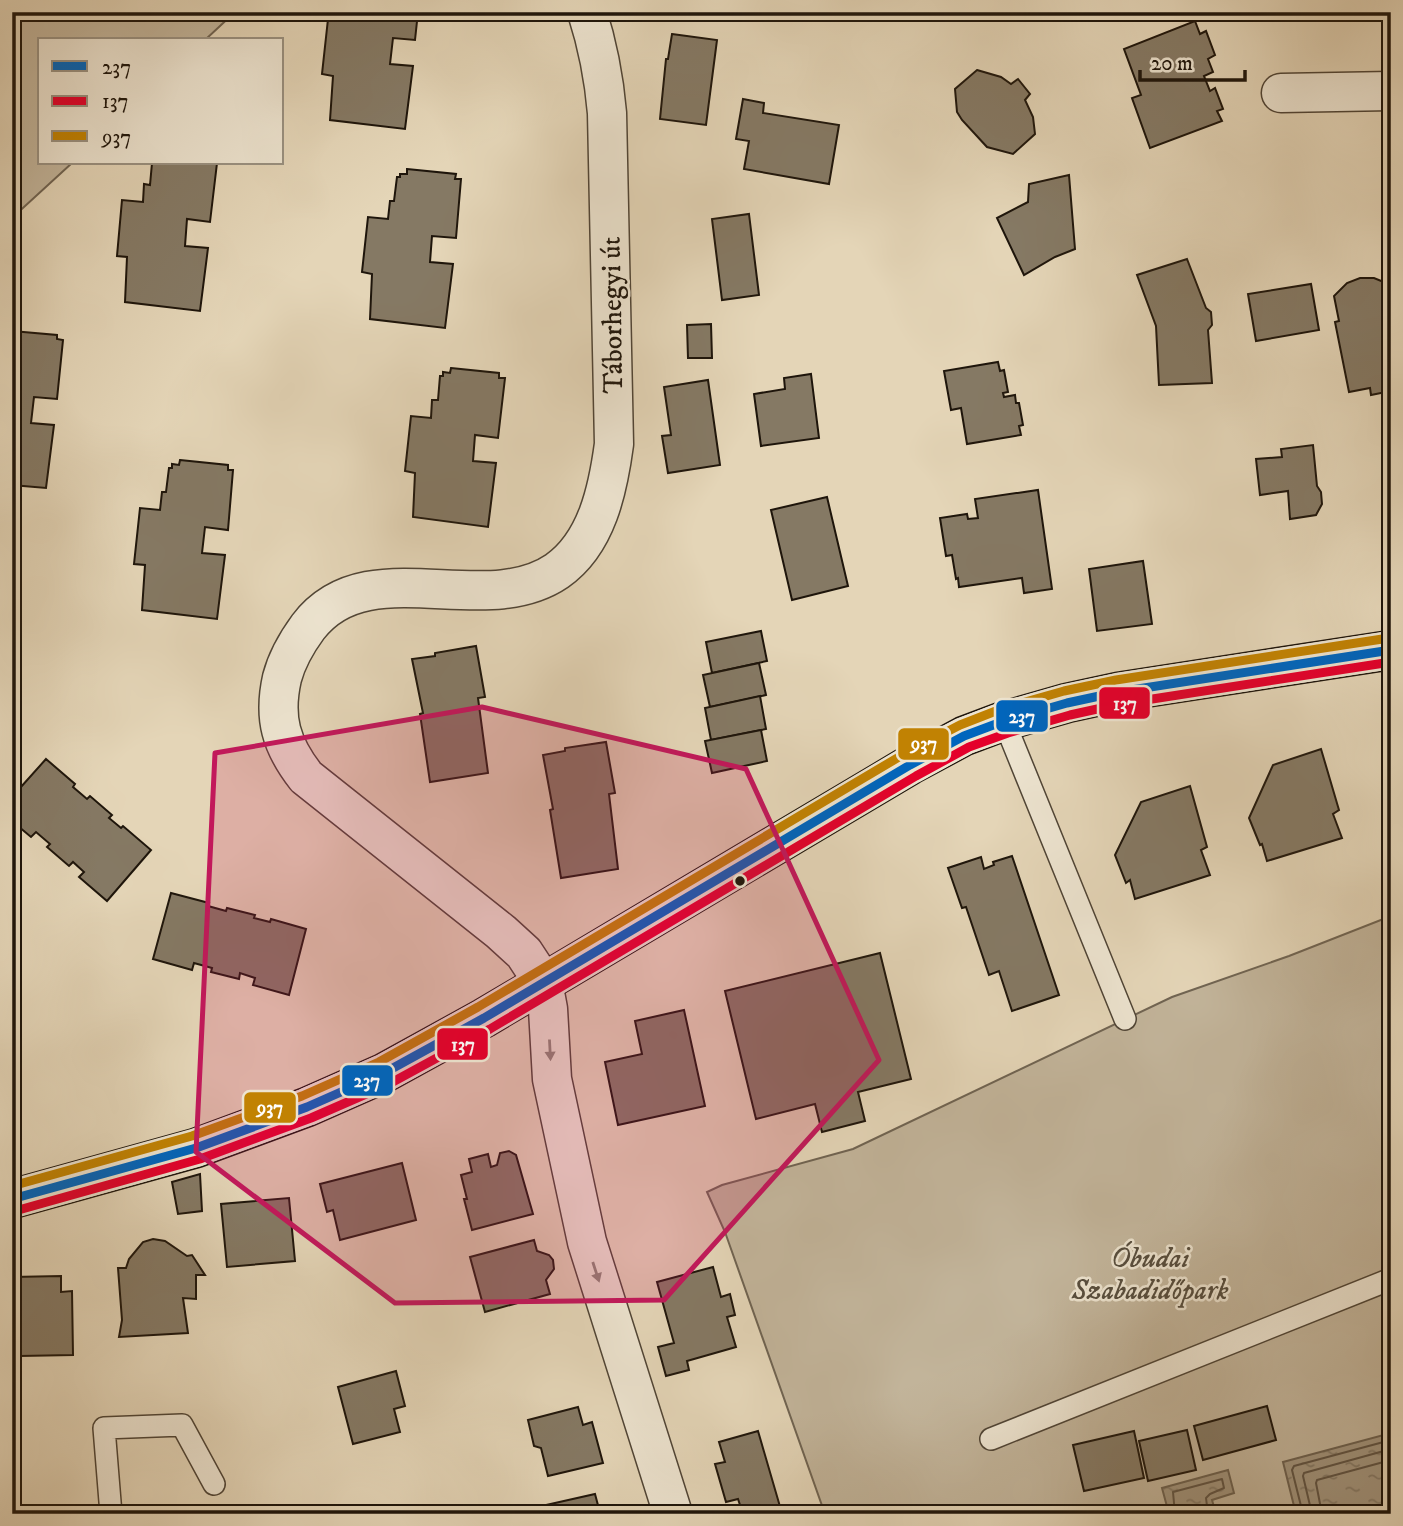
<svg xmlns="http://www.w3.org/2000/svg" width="1403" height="1526" font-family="'IM FELL DW Pica',serif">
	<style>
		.park { fill: #c2b49a; stroke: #706452; stroke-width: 2 }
		.water { fill: url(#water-ripples); stroke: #6d614f; stroke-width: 2 }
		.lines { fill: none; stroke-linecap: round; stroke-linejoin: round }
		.shore { stroke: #605444; stroke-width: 2 }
		.building { fill: #857964; stroke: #1e150b; stroke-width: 2 }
		.lane-casing { stroke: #504536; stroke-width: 24 }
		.street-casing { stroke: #504536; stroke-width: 41 }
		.secondary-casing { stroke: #1e150b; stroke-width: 41 }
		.lane { stroke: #ede4d0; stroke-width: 21 }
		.street { stroke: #ede4d0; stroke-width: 38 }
		.secondary { stroke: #ede4d0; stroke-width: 38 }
		.bus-1-casing { stroke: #ede4d0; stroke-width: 14 }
		.bus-2-casing { stroke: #ede4d0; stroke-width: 14 }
		.bus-3-casing { stroke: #ede4d0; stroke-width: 14 }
		.bus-1 { stroke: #0065bd; stroke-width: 9 }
		.bus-2 { stroke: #e4002b; stroke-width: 9 }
		.bus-3 { stroke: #c18203; stroke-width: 9 }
		.oneway { fill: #908777 }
		.marked { fill: #c2185b; fill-opacity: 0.2; stroke: #c2185b; stroke-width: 5; stroke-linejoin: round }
		.bus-dot { fill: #1e150b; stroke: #ede4d0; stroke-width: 2.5 }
		.labels { text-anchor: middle; stroke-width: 5; stroke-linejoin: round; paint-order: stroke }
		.street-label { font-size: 28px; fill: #1e150b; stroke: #ede4d0 }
		.park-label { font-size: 28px; font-style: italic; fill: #574d3d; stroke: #ede4d0 }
		.line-badge { stroke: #ede4d0; stroke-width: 2.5 }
		.badge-label { font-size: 19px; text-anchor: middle; font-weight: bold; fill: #fff }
	</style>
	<defs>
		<pattern id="water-ripples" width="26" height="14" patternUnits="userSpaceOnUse" patternTransform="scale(1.75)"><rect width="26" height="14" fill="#a1947d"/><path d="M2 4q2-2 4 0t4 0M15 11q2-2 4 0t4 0" fill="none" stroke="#837865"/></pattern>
	</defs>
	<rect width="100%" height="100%" fill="#e4d5b7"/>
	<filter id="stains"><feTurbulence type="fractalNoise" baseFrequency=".00286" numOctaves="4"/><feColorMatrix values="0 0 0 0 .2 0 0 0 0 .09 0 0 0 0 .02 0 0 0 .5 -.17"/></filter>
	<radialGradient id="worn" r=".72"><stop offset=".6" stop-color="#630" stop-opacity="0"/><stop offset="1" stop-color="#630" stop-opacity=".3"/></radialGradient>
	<g class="park">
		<polygon points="12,12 235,12 205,40 40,40 40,163 72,163 12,218"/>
		<polygon points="1391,916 1391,1514 825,1514 725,1232 707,1192 722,1185 853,1149 1172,997 1289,956"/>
	</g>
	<g class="water">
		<polygon points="1391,1433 1391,1512 1296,1514 1283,1462"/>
		<polygon points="1228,1470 1234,1493 1212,1500 1216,1514 1169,1514 1162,1488"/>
	</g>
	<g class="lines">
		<g class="shore">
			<polyline points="1175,1514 1173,1492 1222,1479 1224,1488 1210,1494 1206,1498 1208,1514"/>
			<polyline points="1303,1514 1292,1470 1294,1466 1391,1440"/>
			<polyline points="1312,1514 1303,1476 1304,1473 1391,1449"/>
			<polyline points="1322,1514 1316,1483 1317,1480 1391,1460"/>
		</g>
	</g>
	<g class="building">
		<polygon points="349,12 418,12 415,40 393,38 390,64 413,66 405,129 330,120 333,76 322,74 328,19 348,21"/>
		<polygon points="1195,21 1200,34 1206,31 1215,55 1208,59 1213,72 1204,76 1210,91 1215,88 1223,109 1217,111 1222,121 1150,148 1132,98 1141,95 1124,49"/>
		<polygon points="672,34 717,40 706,125 660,119 666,59 668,59"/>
		<polygon points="977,70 1001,77 1011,84 1018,79 1030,94 1025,100 1033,117 1035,134 1013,154 987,147 962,120 957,112 955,89"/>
		<polygon points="743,99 764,103 763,113 839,125 829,184 744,169 749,141 736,139"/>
		<polygon points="152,163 217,163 210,222 187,219 185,246 208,248 200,311 125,302 127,257 117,256 122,200 143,202 144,184 150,185"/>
		<polygon points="407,169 456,174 455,179 461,179 456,238 432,236 430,262 453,264 445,328 370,319 372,274 362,272 368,217 388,219 390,201 394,201 397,177 400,177 400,174 407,174"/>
		<polygon points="1069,175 1075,249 1055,257 1024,275 997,218 1028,202 1029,184"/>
		<polygon points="749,214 759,295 722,300 712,219"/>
		<polygon points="1187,259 1206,308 1211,312 1212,325 1208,330 1212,383 1159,385 1156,326 1137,275"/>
		<polygon points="1360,278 1374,278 1391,285 1391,391 1371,395 1370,388 1349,392 1335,322 1339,321 1334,296 1347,283"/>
		<polygon points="1311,284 1319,330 1256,341 1248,294"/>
		<polygon points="711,324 712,358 688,358 687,325"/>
		<polygon points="12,331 57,335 57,339 63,340 57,399 34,397 31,423 54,425 46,488 12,485"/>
		<polygon points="998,362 1000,371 1004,370 1008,392 1003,393 1004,397 1015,395 1016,403 1019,403 1023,425 1019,426 1021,435 967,444 961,408 951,410 944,371"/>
		<polygon points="451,368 499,373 499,378 505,378 498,438 475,435 473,461 496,463 488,527 413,517 415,473 405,471 411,416 431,418 432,400 438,400 440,376 443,376 443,372 450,373"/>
		<polygon points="811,374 819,438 761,446 754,394 785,389 784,378"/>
		<polygon points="708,380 720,465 668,473 662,436 671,435 664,387"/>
		<polygon points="1313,445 1317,486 1321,492 1322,504 1316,515 1290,519 1288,491 1260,495 1256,459 1282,457 1281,449"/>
		<polygon points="180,460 228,465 228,470 233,470 228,530 205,527 202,553 225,555 217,619 142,610 145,565 134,564 140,508 160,510 162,492 166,492 169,468 172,468 172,464 179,465"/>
		<polygon points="1038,490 1052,589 1024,593 1022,578 959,587 958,578 956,579 952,555 946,556 940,518 967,514 968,519 978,518 975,499"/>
		<polygon points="827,497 848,586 792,600 771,510"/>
		<polygon points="1143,561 1152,624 1097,631 1089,569"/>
		<polygon points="761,631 767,661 712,673 706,642"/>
		<polygon points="476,646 485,697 478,698 488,773 430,782 420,714 423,713 412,659 435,656 435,653"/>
		<polygon points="759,663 766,695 710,707 703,675"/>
		<polygon points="760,696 766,729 711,740 705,708"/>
		<polygon points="761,730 767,761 712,773 705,741"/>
		<polygon points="606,742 615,793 609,794 618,869 561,878 550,810 553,809 543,755 565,751 565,748"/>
		<polygon points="1321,749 1339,810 1333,814 1342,838 1267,861 1262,844 1260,845 1249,818 1273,765"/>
		<polygon points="46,759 75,784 73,787 87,799 90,796 112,815 109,818 121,828 123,826 151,850 107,901 79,877 84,872 73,862 69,866 47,847 50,844 36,832 31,837 12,821 12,797"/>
		<polygon points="1190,786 1207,847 1201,850 1210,875 1135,899 1130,880 1126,883 1115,855 1141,802"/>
		<polygon points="1012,856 1059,995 1012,1011 999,971 989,975 966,907 962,908 948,868 981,857 984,869 994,865 993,862"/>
		<polygon points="171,893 209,903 208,906 226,911 227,908 255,915 254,918 270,922 271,919 306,929 289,995 253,985 255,978 240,973 239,979 211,972 212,968 194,963 192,970 153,959"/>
		<polygon points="880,953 911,1079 858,1092 865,1121 822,1132 815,1104 756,1119 725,991"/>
		<polygon points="684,1010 705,1106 618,1125 605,1062 642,1054 635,1021"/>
		<polygon points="509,1151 516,1155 533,1214 472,1230 464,1199 467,1199 461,1175 472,1172 469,1159 488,1154 491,1167 497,1165 500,1153"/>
		<polygon points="402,1163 416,1220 340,1240 333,1210 327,1212 320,1184"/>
		<polygon points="200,1174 202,1211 178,1214 172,1182"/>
		<polygon points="289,1198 295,1261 227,1267 221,1204"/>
		<polygon points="153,1239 165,1241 187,1256 192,1255 205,1275 196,1275 196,1299 183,1298 188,1333 119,1337 122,1320 118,1268 126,1268 129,1259 143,1242"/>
		<polygon points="534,1240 537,1251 549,1255 553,1260 554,1269 546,1280 550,1294 485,1312 470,1257"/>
		<polygon points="713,1267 721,1297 730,1294 735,1315 727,1317 736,1347 687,1361 689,1370 666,1376 658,1347 674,1343 657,1282"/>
		<polygon points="61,1276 61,1292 72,1291 73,1355 20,1356 20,1316 12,1316 12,1277"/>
		<polygon points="396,1371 405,1406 394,1409 400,1432 353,1444 338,1387"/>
		<polygon points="1267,1406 1276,1440 1203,1460 1194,1426"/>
		<polygon points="578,1407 583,1425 592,1422 603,1463 548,1476 541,1448 534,1446 528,1420"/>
		<polygon points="1187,1430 1196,1470 1148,1481 1139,1441"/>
		<polygon points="758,1431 781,1510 768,1514 743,1514 738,1499 726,1502 715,1464 725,1462 719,1442"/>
		<polygon points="1134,1431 1144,1478 1084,1491 1073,1445"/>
		<polygon points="595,1494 599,1509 612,1506 613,1510 623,1514 548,1514 546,1505"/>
	</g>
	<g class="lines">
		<g class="lane-casing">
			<g id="lane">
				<polyline points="1004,721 1125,1019"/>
				<polyline points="991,1439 1391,1279"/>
				<polyline points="111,1514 104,1428 182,1425 214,1484"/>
			</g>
		</g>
		<g class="street-casing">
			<g id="street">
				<path d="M587,12C598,46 604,78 607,113L614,444C608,489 597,543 557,571C484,621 367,549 308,627C297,642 287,659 282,678C273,718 281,745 306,777L501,932L524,953L543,982L548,1009L552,1079L587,1242L673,1514"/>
				<polyline points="1281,93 1391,91"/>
			</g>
		</g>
		<g class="secondary-casing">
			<polyline id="secondary" points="12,1199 196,1148 307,1107 384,1073 484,1018 910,765 964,736 1004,721 1067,703 1118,692 1391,650"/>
		</g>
		<use href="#lane" class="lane"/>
		<use href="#street" class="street"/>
		<use href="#secondary" class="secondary"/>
		<g class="bus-1-casing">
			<polyline id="bus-1" points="12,1199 196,1148 307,1107 384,1073 484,1018 910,765 964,736 1004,721 1067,703 1118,692 1391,650"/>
		</g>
		<g class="bus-2-casing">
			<polyline id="bus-2" points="15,1211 200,1159 311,1118 389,1084 490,1029 916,776 969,747 1008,733 1070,715 1120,704 1391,662"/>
		</g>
		<g class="bus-3-casing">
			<polyline id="bus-3" points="12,1186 192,1136 302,1096 379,1062 478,1007 904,754 960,725 1001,709 1064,691 1116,680 1389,638"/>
		</g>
		<use href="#bus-1" class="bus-1"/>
		<use href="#bus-2" class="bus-2"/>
		<use href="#bus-3" class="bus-3"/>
	</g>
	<defs><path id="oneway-solid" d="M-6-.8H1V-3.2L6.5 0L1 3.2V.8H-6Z" transform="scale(1.75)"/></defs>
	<g class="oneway">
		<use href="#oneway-solid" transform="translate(550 1050) rotate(87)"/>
		<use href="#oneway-solid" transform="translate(596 1272) rotate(72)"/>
	</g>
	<path class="marked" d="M482,707L746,769L879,1060L664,1300L395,1303L196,1152L215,753Z"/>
	<circle class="bus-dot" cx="740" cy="881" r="6"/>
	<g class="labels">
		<g class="street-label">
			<text transform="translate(611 315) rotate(-91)" y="10">Táborhegyi út</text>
		</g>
		<g class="park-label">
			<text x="1150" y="1267">Óbudai<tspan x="1150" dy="32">Szabadidőpark</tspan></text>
		</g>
	</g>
	<g class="line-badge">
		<rect x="1098" y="686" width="53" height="34" rx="7" fill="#e4002b"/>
		<rect x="995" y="699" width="54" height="34" rx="7" fill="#0065bd"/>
		<rect x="897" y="727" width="53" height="34" rx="7" fill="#c18203"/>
		<rect x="436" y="1027" width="53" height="34" rx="7" fill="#e4002b"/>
		<rect x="341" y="1064" width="53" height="33" rx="7" fill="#0065bd"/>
		<rect x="243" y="1091" width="54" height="33" rx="7" fill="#c18203"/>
	</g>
	<g class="badge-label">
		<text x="1125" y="710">137</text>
		<text x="1022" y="723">237</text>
		<text x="924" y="750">937</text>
		<text x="463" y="1051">137</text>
		<text x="367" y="1087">237</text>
		<text x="270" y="1114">937</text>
	</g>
	<rect width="1403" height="1526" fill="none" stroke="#e4d5b7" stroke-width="42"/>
	<rect x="14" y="14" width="1375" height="1498" fill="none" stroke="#1e150b" stroke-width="3.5"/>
	<rect x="21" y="21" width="1361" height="1484" fill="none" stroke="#1e150b" stroke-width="2"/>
	<rect x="38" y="38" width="245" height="126" fill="#ede4d0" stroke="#9a9181" stroke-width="2"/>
	<rect x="52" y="61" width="35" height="10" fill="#0065bd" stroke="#9a9181" stroke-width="2"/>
	<text x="102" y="74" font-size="21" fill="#1e150b">237</text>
	<rect x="52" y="96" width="35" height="10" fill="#e4002b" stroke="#9a9181" stroke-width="2"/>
	<text x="102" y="108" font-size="21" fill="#1e150b">137</text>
	<rect x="52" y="131" width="35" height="10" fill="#c18203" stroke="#9a9181" stroke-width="2"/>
	<text x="102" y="144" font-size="21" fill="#1e150b">937</text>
	<path d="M1140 70v10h105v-10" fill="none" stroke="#1e150b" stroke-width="3.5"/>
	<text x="1151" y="70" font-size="21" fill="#1e150b" stroke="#ede4d0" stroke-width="5" paint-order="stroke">20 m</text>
	<rect width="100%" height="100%" filter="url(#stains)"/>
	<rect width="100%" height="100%" fill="url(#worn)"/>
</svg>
